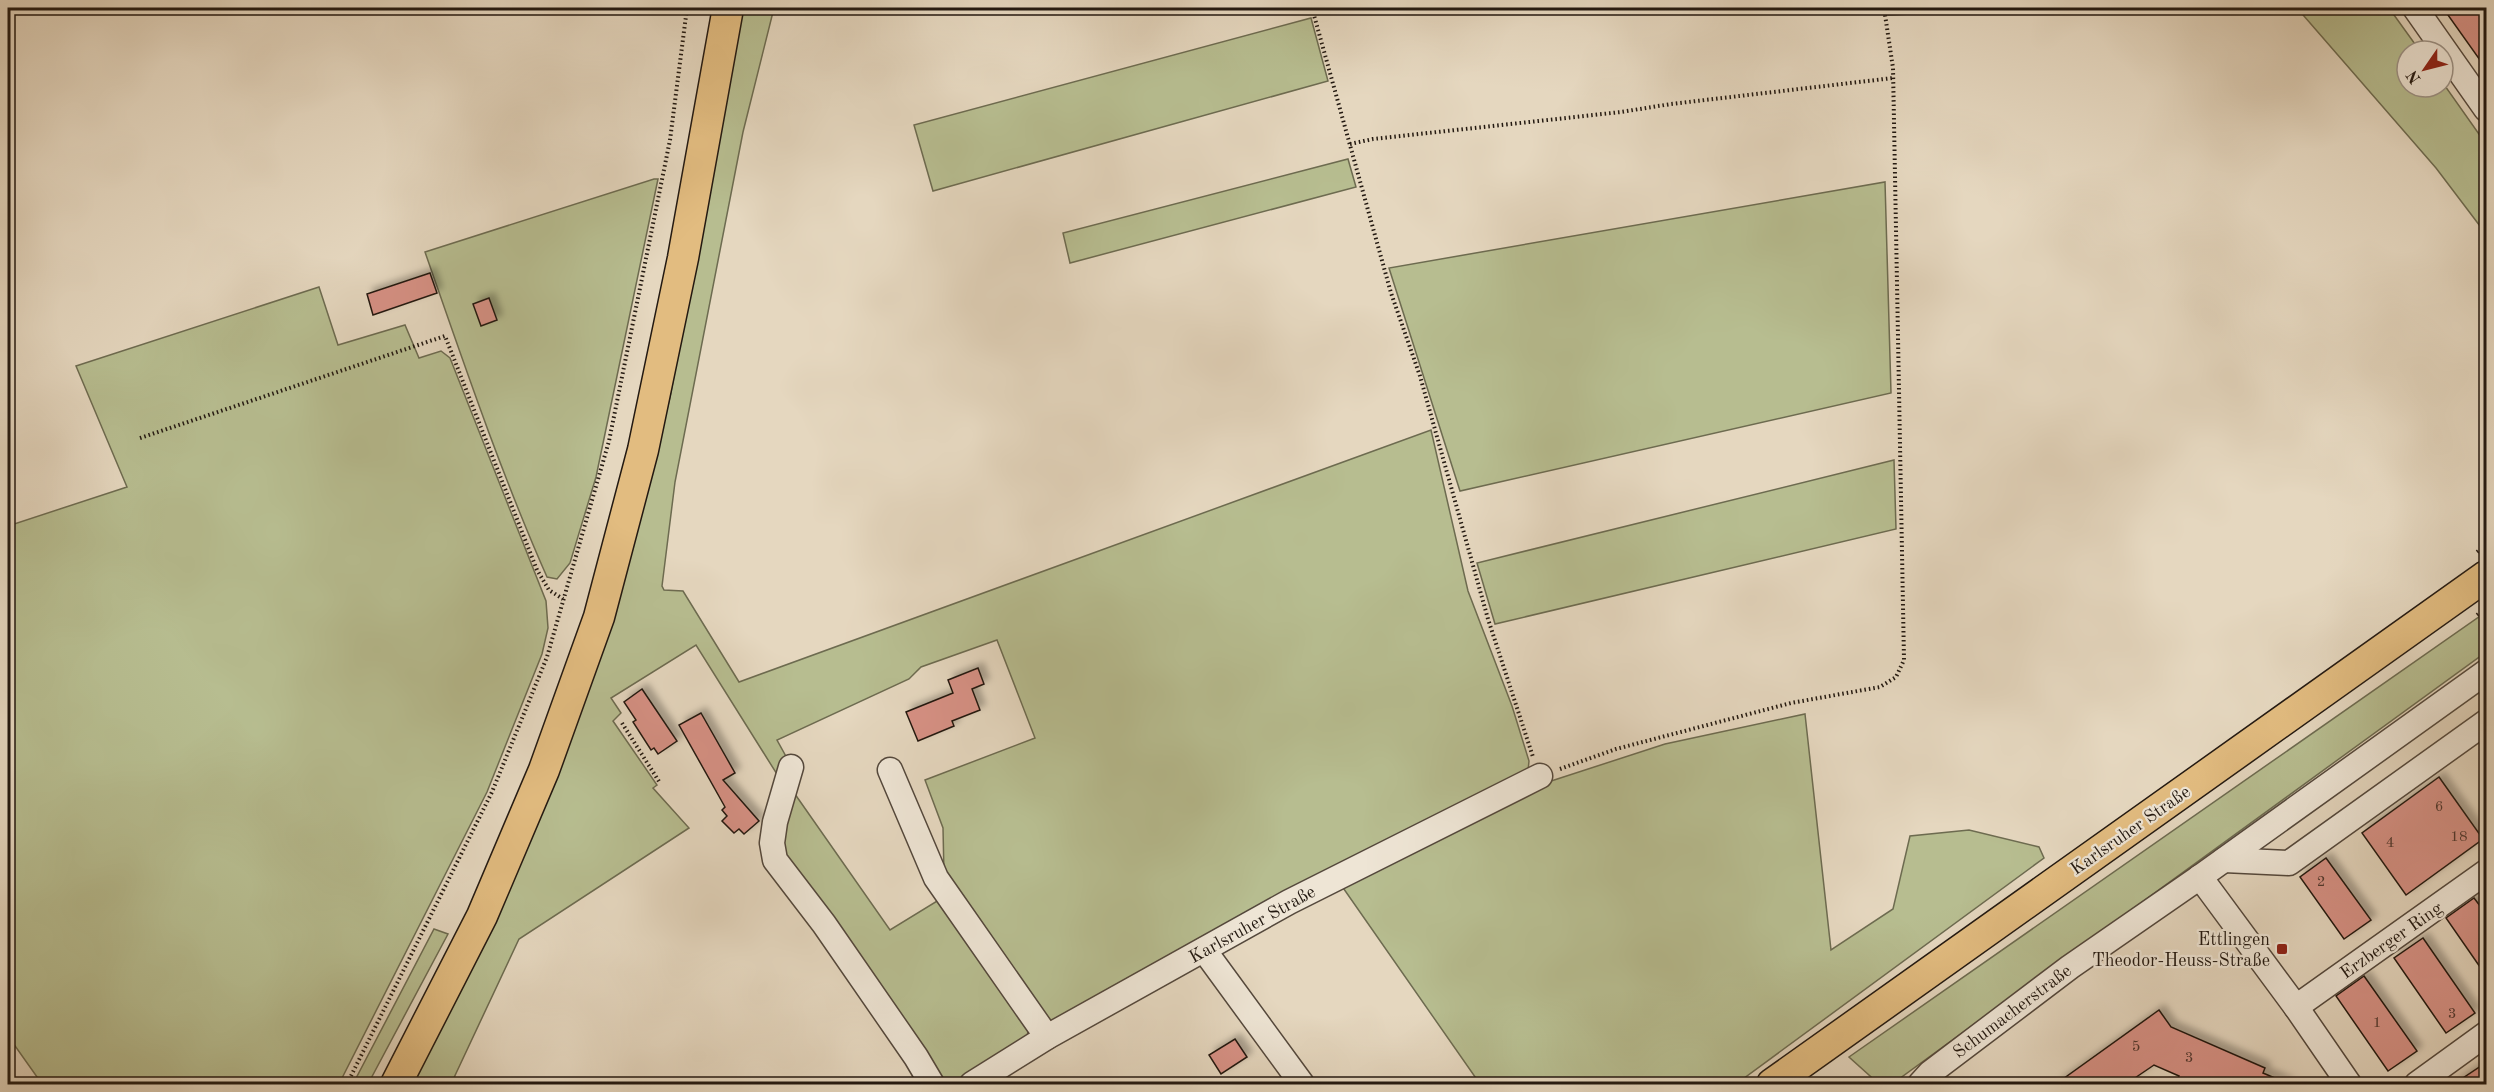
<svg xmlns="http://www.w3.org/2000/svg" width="2494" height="1092" font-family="'Old Standard TT',serif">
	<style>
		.green { fill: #b7bd90; stroke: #6d6b50; stroke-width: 1.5 }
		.building { fill: #d79185; stroke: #231911; stroke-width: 1.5; filter: url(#shadow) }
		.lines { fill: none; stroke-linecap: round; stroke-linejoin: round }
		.minor-casing { stroke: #54483c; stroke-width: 27 }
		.major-casing { stroke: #231911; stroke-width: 33 }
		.path { stroke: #231911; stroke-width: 4; stroke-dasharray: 1.5 3; stroke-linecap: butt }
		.minor { stroke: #eee5d5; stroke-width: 24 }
		.major { stroke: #e2bc80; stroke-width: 30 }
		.poi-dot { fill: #8f2418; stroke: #eee5d5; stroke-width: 2 }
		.labels { text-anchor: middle; stroke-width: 4.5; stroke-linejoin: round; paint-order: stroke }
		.number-label { font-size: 15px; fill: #50372e }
		.street-label { font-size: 18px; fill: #231911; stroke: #eee5d5 }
		.poi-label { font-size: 18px; fill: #231911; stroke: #eee5d5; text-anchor: end }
	</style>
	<defs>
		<filter id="shadow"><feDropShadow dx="5.5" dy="-5.5" stdDeviation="3" flood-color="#0004"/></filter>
	</defs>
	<rect width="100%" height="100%" fill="#e5d7bf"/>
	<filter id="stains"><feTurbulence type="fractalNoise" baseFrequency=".00333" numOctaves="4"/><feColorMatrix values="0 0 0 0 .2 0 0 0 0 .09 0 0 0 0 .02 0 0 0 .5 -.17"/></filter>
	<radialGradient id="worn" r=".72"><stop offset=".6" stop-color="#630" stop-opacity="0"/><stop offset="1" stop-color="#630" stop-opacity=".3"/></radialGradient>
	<g class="green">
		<polygon points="743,8 774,8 743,132 675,482 662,586 664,590 683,591 739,682 1431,430 1468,591 1512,706 1529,761 1528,771 1054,1024 1042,1019 944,875 943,828 925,780 1035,738 997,640 921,667 909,679 777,740 788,760 780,779 696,645 611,698 621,713 613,721 657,785 653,788 689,828 519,939 451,1084 410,1084 519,865 596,669 627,569 670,397"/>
		<polygon points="1887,8 2062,8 1888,15"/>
		<polygon points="2195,8 2389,8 2420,51 2407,51 2407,87 2443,87 2443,83 2486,144 2486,234 2436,168 2297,8"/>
		<polygon points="1311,18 1328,81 933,191 914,125"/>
		<polygon points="1348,159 1356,187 1070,263 1063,233"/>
		<path d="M654,179H658L596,477L570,563L557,579L547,577C500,471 463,361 425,252Z"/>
		<polygon points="1885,182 1891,393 1460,491 1389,268"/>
		<polygon points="319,287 338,345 405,325 419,358 441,351 450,358 546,601 548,628 542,654 487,792 339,1084 42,1084 8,1036 8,526 127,487 76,366"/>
		<polygon points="1894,460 1896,529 1495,624 1477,563"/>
		<polygon points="2486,612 2486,652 1892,1084 1879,1084 1849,1057"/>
		<polygon points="1805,714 1831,950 1893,909 1910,836 1969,830 2039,847 2044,858 1736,1084 1480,1084 1339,882 1545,783 1665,744"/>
		<polygon points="790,787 890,930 942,898 1030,1022 1025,1046 962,1084 939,1084 782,859"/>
		<polygon points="434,929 448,934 368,1084 353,1084"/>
	</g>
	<g class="building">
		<polygon points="2443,8 2482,8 2487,13 2487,70"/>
		<polygon points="430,273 437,293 373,315 367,294"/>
		<polygon points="489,298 497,320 481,326 473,304"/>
		<polygon points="978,668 984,684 972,689 980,710 952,721 954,726 918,741 906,712 953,693 948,680"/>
		<polygon points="642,689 677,741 658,754 654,748 651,750 633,722 636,720 624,702"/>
		<polygon points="701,713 735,773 723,780 759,821 744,834 739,829 734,833 722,821 727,816 722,810 725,807 679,725"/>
		<polygon points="2439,777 2483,839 2406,895 2362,833"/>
		<polygon points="2326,858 2371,920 2344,939 2300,877"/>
		<polygon points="2474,898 2487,915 2487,977 2446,918"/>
		<polygon points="2423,938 2475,1013 2446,1033 2394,958"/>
		<polygon points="2364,976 2417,1051 2388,1071 2336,996"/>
		<polygon points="2159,1010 2171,1027 2265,1068 2263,1073 2289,1084 2185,1084 2177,1081 2179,1076 2154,1065 2126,1084 2056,1084"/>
		<polygon points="1235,1039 1247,1057 1221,1074 1209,1055"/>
		<polygon points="2487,1062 2487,1084 2454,1084"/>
	</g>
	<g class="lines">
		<g class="minor-casing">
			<g id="minor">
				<polyline points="2415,8 2486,109"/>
				<polyline points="791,767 775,822 772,843 775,860 824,924 916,1057 932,1084"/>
				<polyline points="890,770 936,878 1047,1037"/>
				<polyline points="2224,860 2289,863 2486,722"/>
				<polyline points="2200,877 2296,1007 2349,1084"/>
				<polyline points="1204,950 1302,1084"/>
				<polyline points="2296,1007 2486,872"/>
				<polyline points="972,1084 1047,1037 1289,902 1540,776"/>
				<polyline points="1920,1084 1930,1073 2070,967 2200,877 2486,672"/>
				<polyline points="2417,1084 2486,1034"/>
			</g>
		</g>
		<g class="major-casing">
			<g id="major">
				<polyline points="396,1084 482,916 544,770 599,617 643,450 683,258 728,8"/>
				<polyline points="1772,1084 2486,576"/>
			</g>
		</g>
		<g class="path">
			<polyline points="1312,8 1391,293 1420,376 1488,619 1533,757"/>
			<polyline points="1350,144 1373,139 1621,112 1671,104 1893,78"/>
			<polyline points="140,438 445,336 537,570 549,590 563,599"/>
			<polyline points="2477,552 2486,545"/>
			<polyline points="2477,615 2486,608"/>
			<polyline points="622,723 660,783"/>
			<polyline points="1560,769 1616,749 1791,703 1880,687 1896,677 1904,660 1893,68 1884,8"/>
			<polyline points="347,1084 492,792 547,657 609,441 670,140 687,8"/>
			<polyline points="1741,1084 1749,1079"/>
			<polyline points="2154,1084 2163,1079 2176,1084"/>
		</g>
		<use href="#minor" class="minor"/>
		<use href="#major" class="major"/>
	</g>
	<rect class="poi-dot" x="2276" y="943" width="12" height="12" rx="3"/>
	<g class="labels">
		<g class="number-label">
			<text x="2439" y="811">6</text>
			<text x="2459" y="841">18</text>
			<text x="2390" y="847">4</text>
			<text x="2321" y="886">2</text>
			<text x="2452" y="1018">3</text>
			<text x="2377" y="1027">1</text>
			<text x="2136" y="1051">5</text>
			<text x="2189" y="1062">3</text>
		</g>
		<g class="street-label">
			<text transform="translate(2130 830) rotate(-35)" y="6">Karlsruher Straße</text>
			<text transform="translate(1252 924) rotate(-29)" y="6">Karlsruher Straße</text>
			<text transform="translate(2391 940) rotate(-35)" y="6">Erzberger Ring</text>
			<text transform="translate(2012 1011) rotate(-37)" y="6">Schumacherstraße</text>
		</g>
		<g class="poi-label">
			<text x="2270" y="945">Ettlingen<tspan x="2270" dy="21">Theodor-Heuss-Straße</tspan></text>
		</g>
	</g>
	<rect width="2494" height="1092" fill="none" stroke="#e5d7bf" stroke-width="30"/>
	<rect x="9" y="9" width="2476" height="1074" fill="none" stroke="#231911" stroke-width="3"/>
	<rect x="15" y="15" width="2464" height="1062" fill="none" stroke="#231911" stroke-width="1.5"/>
	<g transform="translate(2425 69) rotate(235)"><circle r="28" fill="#eee5d5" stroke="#9d9387" stroke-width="1.5"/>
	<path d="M0-4.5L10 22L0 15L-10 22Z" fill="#8f2418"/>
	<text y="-9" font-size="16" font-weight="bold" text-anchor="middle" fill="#231911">N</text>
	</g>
	<rect width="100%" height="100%" filter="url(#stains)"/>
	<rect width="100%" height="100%" fill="url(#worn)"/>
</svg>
